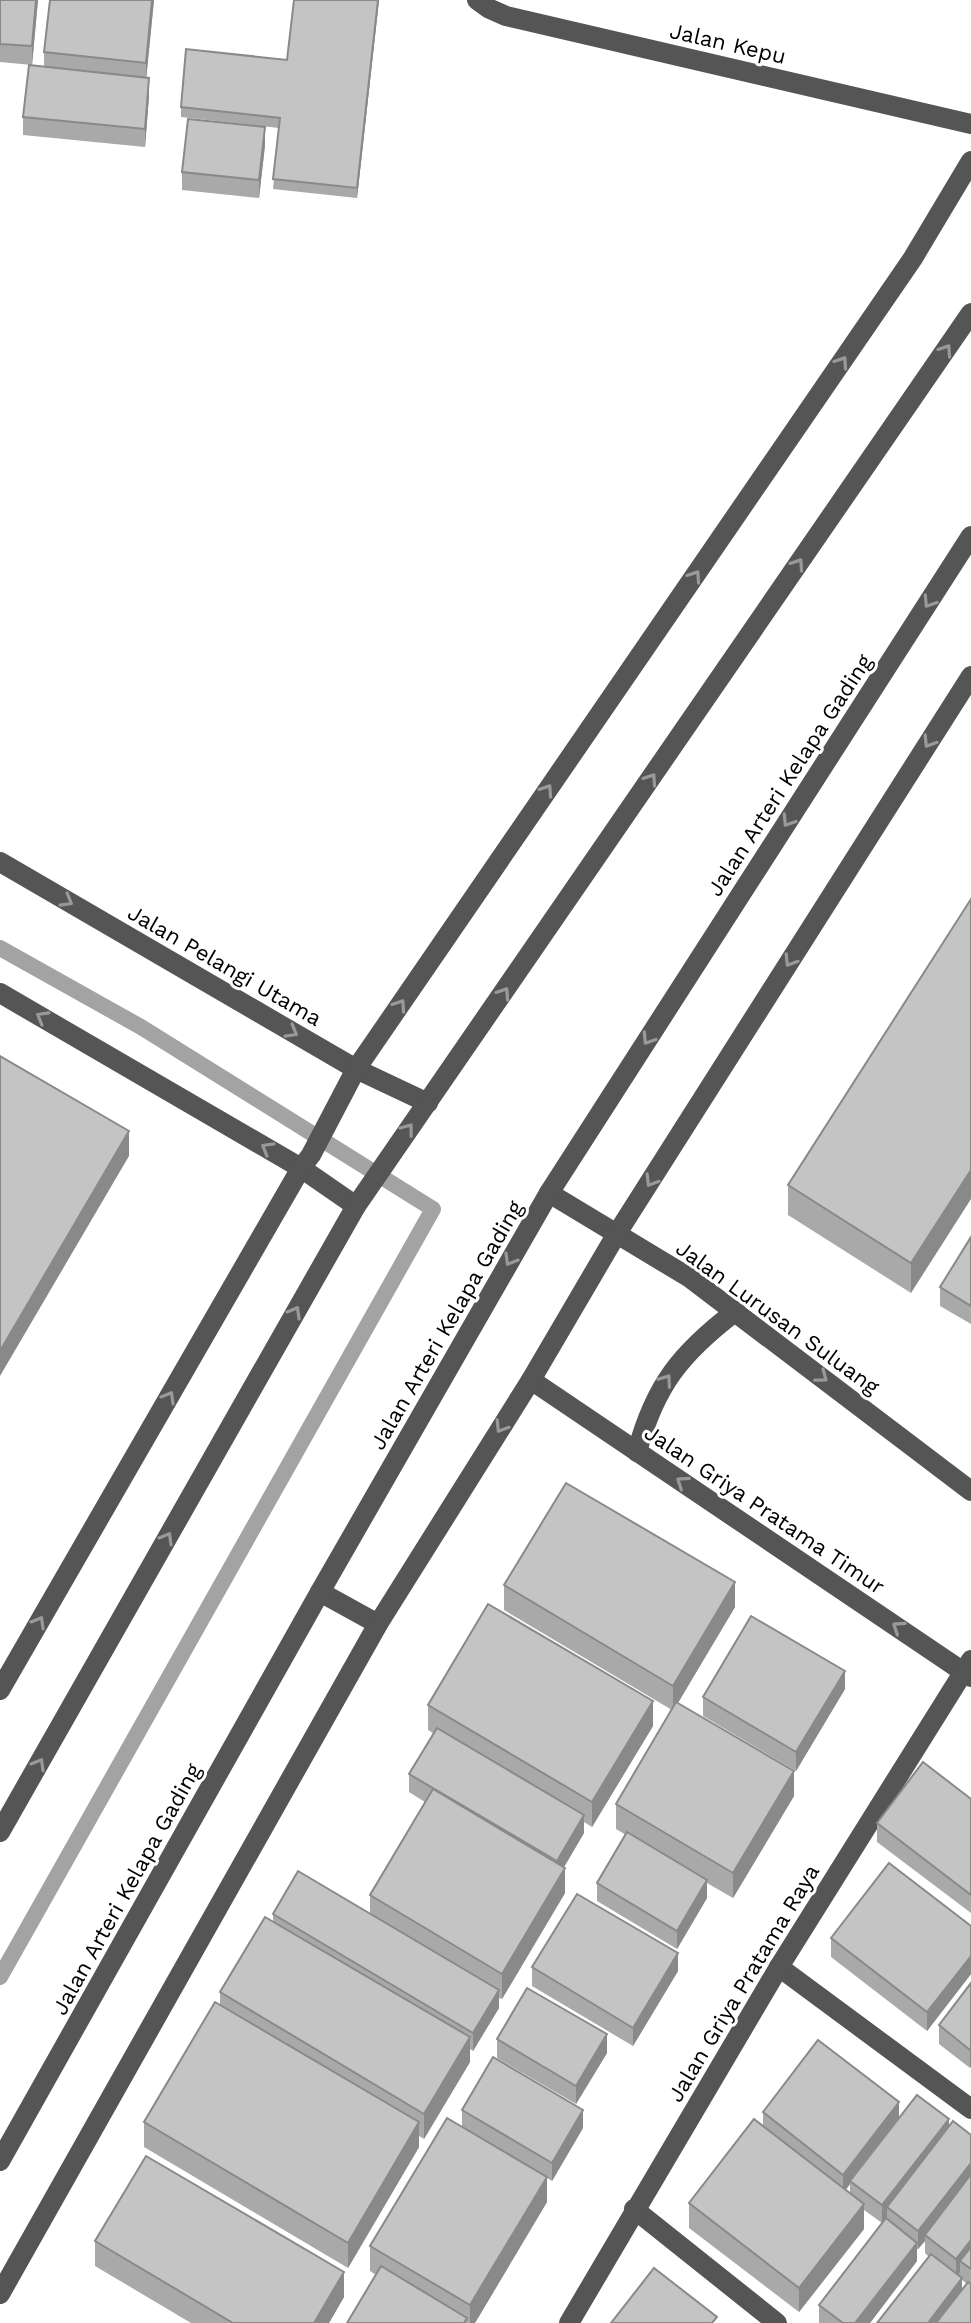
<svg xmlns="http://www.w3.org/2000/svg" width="971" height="2323" font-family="'Work Sans',sans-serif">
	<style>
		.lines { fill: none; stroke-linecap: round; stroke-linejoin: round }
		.stream { stroke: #a3a3a3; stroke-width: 16 }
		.minor { stroke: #555; stroke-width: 20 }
		.wall { fill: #a9a9a9; fill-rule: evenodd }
		.shaded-wall { fill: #898989 }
		.building { fill: #c4c4c4; stroke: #898989; stroke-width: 2 }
		.oneway { stroke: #999 }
		.labels { text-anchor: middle; stroke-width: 6; stroke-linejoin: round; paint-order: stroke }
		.street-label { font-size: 22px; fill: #000; stroke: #fff }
	</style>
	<rect width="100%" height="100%" fill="#fff"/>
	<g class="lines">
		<polyline class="stream" points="0,948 141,1027 433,1209 0,1977"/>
		<g class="minor">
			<polyline points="477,0 488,8 506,16 971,124"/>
			<polyline points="0,862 356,1069 428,1103"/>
			<polyline points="0,993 301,1168 356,1206"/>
			<polyline points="549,1193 690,1278 971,1491"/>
			<polyline points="531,1380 971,1677"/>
			<path d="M637,1452C655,1385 681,1353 736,1311"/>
			<polyline points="320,1592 378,1624"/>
			<polyline points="0,1690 301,1168 311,1155 356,1069 913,258 971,161"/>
			<polyline points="0,1832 356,1206 971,313"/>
			<polyline points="779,1967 971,2109"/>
			<polyline points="0,2161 320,1592 549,1193 971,536"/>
			<polyline points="634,2209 777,2323"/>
			<polyline points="0,2294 378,1624 531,1380 616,1235 971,676"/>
			<polyline points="569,2323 779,1967 971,1660"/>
		</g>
	</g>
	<g class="wall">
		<polygon points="0,0 38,0 32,65 0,62"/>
		<polygon points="154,0 146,78 149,96 145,147 23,135 23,117 44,67 44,52"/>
		<polygon points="294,0 379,0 357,198 273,189 279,128 181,117 181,107 287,60"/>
		<polygon points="265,145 259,198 182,190 182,172"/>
		<polygon points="971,899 911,1293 788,1215 788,1185"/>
		<polygon points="971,1237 971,1324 940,1306 940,1287"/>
		<polygon points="504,1585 735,1607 678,1703 794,1796 733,1898 707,1883 707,1898 677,1949 597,1901 597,1883 626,1835 616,1829 616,1804 672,1710 504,1610"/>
		<polygon points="845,1689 796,1771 703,1716 703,1697"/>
		<polygon points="428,1705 653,1726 592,1827 584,1822 584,1833 564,1867 565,1893 502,1999 499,1998 499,2008 473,2051 470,2049 470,2062 424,2139 419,2136 419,2147 348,2268 144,2147 144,2122 220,2004 220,1992 273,1921 273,1914 370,1913 370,1895 425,1802 409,1792 409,1774 433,1733 428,1730"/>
		<polygon points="971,1799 971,1913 877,1842 877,1823"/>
		<polygon points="971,1926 971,1974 927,2031 831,1957 831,1938"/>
		<polygon points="532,1967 678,1971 633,2046 532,1986"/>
		<polygon points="971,1983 971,2066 970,2068 939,2044 939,2025"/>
		<polygon points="497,2039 607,2053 576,2104 497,2058"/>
		<polygon points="462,2110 583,2128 552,2181 547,2178 547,2202 475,2323 347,2323 376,2275 370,2271 370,2246 462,2126"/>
		<path d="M763,2112L899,2118L949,2127L971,2135V2323L929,2257L925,2253V2241L918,2249H917V2261L870,2323H819V2305L882,2223L864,2210V2229L799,2312L689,2228V2203L763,2126ZM850,2184V2193L846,2190ZM962,2280L967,2284L962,2290Z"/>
		<polygon points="95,2241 344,2297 329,2323 191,2323 95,2266"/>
	</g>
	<g class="shaded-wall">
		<polygon points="36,0 38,0 32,65 32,46"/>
		<polygon points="152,0 154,0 146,81 146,63"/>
		<polygon points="378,0 379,0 357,198 357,188"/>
		<polygon points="149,78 149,96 145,147 145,129"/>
		<polygon points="265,127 265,145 259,198 259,180"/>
		<polygon points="129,1131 129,1156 0,1376 0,1351"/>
		<polygon points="971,1170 971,1199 911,1293 911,1263"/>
		<polygon points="735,1582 735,1607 673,1711 673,1686"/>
		<polygon points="845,1671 845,1689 796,1771 796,1752"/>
		<polygon points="653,1701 653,1726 592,1827 592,1802"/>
		<polygon points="794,1771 794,1796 733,1898 733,1873"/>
		<polygon points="584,1815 584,1833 557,1879 557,1861"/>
		<polygon points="565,1868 565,1893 502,1999 502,1974"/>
		<polygon points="707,1880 707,1898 677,1949 677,1931"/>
		<polygon points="678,1953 678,1971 633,2046 633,2028"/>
		<polygon points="971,1956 971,1974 927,2031 927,2012"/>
		<polygon points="499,1990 499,2008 473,2051 473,2033"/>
		<polygon points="607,2034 607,2053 576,2104 576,2086"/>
		<polygon points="470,2037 470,2062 424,2139 424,2114"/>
		<polygon points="971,2048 971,2066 970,2068 970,2050"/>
		<polygon points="899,2102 899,2120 850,2181 850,2184 843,2193 843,2175"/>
		<polygon points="583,2110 583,2128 552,2181 552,2163"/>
		<polygon points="949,2119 949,2137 887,2207 887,2218 882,2224 882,2205"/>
		<polygon points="419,2122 419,2147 348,2268 348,2243"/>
		<polygon points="971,2163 971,2182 925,2235 925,2241 918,2249 918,2231"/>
		<polygon points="547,2177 547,2202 475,2323 470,2323 470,2305"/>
		<polygon points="864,2204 864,2229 799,2312 799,2288"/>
		<polygon points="971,2240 971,2258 960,2261 960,2272 956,2277 956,2259"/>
		<polygon points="917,2243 917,2261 870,2323 855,2323"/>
		<polygon points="344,2272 344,2297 329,2323 314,2323"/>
		<polygon points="962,2278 962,2297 942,2323 928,2323"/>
	</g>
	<g class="building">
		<polygon points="0,0 36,0 32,46 0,44"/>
		<polygon points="50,0 152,0 146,63 44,52"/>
		<polygon points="294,0 378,0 357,188 273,179 280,118 181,107 186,49 287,60"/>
		<polygon points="29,65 149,78 145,129 23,117"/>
		<polygon points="188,119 265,127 259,180 182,172"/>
		<polygon points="971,899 971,1170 911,1263 788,1185"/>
		<polygon points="0,1056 129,1131 0,1351"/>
		<polygon points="971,1237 971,1306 940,1287"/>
		<polygon points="566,1483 735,1582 673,1686 504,1585"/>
		<polygon points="488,1604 653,1701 592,1802 428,1705"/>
		<polygon points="751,1616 845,1671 796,1752 703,1697"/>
		<polygon points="676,1702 794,1771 733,1873 616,1804"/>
		<polygon points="437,1728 584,1815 557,1861 409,1774"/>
		<polygon points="923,1762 971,1799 971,1895 877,1823"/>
		<polygon points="433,1789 565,1868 502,1974 370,1895"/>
		<polygon points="627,1832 707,1880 677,1931 597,1883"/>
		<polygon points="889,1863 971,1926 971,1956 927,2012 831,1938"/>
		<polygon points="298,1871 499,1990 473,2033 273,1914"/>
		<polygon points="577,1894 678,1953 633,2028 532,1967"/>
		<polygon points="265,1917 470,2037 424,2114 220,1992"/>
		<polygon points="971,1983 971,2048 970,2050 939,2025"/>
		<polygon points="527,1988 607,2034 576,2086 497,2039"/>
		<polygon points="215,2002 419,2122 348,2243 144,2122"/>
		<polygon points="818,2040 899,2102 843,2175 763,2112"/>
		<polygon points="493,2057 583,2110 552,2163 462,2110"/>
		<polygon points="917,2095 949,2119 882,2205 850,2181"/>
		<polygon points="447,2118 547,2177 470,2305 370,2246"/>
		<polygon points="754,2119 864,2204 799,2288 689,2203"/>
		<polygon points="953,2121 971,2135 971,2163 918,2231 887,2207"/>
		<polygon points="146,2156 344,2272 314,2323 233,2323 95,2241"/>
		<polygon points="971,2174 971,2240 956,2259 925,2235"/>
		<polygon points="886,2218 917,2243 855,2323 843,2323 819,2305"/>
		<polygon points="971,2247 971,2269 960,2261"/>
		<polygon points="931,2254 962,2278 928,2323 877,2323"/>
		<polygon points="381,2266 467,2318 464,2323 347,2323"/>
		<polygon points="654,2268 717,2317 712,2323 611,2323"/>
		<polygon points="968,2282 971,2284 971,2323 936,2323"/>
	</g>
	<defs><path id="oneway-chevron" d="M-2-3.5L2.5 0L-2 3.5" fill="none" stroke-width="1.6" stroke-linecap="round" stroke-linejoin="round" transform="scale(2)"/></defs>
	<g class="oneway">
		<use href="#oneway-chevron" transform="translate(946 350) rotate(-56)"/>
		<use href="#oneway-chevron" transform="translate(842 362) rotate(-56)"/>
		<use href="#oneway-chevron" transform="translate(798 564) rotate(-56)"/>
		<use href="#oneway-chevron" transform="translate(695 576) rotate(-56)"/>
		<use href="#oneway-chevron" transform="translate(929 602) rotate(123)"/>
		<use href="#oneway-chevron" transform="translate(929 742) rotate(122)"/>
		<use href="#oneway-chevron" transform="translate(651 779) rotate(-56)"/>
		<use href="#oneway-chevron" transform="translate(547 790) rotate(-56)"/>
		<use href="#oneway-chevron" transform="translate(788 821) rotate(123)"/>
		<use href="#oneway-chevron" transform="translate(67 901) rotate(30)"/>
		<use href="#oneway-chevron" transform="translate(790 961) rotate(122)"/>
		<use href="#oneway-chevron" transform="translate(504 993) rotate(-56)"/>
		<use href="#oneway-chevron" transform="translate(400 1005) rotate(-56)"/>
		<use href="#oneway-chevron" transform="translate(42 1017) rotate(-150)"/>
		<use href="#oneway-chevron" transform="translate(292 1032) rotate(30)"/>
		<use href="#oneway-chevron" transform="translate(648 1039) rotate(123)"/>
		<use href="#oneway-chevron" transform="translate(408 1129) rotate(-53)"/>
		<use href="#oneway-chevron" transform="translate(267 1148) rotate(-150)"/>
		<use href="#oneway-chevron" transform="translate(651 1181) rotate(122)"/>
		<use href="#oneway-chevron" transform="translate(510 1260) rotate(120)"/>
		<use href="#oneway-chevron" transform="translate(295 1312) rotate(-60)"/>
		<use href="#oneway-chevron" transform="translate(822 1377) rotate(37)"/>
		<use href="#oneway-chevron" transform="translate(666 1380) rotate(-55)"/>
		<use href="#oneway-chevron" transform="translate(169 1397) rotate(-60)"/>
		<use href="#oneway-chevron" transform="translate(501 1427) rotate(122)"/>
		<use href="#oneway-chevron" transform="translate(682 1482) rotate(-146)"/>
		<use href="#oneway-chevron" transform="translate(167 1538) rotate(-60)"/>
		<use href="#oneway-chevron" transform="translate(39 1622) rotate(-60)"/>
		<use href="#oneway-chevron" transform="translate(898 1627) rotate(-146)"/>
		<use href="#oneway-chevron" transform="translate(39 1764) rotate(-60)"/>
	</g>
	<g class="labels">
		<g class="street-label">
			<text transform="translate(728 43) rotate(13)" y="8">Jalan Kepu</text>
			<text transform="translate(789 775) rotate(-57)" y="8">Jalan Arteri Kelapa Gading</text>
			<text transform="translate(225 965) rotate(30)" y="8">Jalan Pelangi Utama</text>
			<text transform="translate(778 1317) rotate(36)" y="8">Jalan Lurusan Suluang</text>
			<text transform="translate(446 1325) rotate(-60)" y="8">Jalan Arteri Kelapa Gading</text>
			<text transform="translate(765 1509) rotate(34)" y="8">Jalan Griya Pratama Timur</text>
			<text transform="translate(126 1889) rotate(-61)" y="8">Jalan Arteri Kelapa Gading</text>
			<text transform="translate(743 1983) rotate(-59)" y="8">Jalan Griya Pratama Raya</text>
		</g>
	</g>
</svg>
